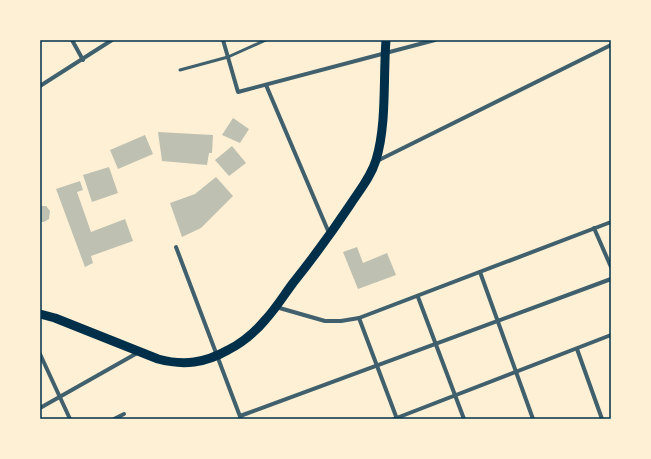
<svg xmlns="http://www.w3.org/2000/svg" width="651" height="459" font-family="Raleway,sans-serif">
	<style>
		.building { fill: #bec0b2 }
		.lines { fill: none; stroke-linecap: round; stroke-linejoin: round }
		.service { stroke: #3f606c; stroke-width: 3 }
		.minor { stroke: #3f606c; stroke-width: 4 }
		.trunk { stroke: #003049; stroke-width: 9 }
		.neatline { fill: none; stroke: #003049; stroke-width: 1.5 }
	</style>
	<rect width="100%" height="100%" fill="#fdf0d5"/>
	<g class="building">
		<polygon points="233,118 249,129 240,143 222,135"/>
		<polygon points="158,132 213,135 212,153 209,153 207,165 162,161"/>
		<polygon points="145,135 153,154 118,169 110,150"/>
		<polygon points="232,146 246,163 229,176 215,160"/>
		<polygon points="109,167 118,193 92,202 83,175"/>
		<polygon points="216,177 233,196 201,228 182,237 170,203 195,194"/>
		<polygon points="80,181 83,190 77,192 91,232 125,219 133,241 91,256 93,263 85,267 56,189"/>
		<polygon points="40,206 46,206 50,211 49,219 44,222 40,222"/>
		<polygon points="357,247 363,263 387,253 396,275 358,289 343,252"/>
	</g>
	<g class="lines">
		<polyline class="service" points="180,70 228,57 266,40"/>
		<g class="minor">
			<polyline points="72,40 83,60"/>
			<polyline points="223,40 238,92 435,40"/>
			<polyline points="266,85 329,233"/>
			<polyline points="40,86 112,40"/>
			<polyline points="377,161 611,45"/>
			<polyline points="594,228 611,267"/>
			<polyline points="176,247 241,419"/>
			<polyline points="480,272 533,419"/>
			<polyline points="418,297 464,419"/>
			<polyline points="276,307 325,321 341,321 359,318 611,222"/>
			<polyline points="359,318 397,419"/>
			<polyline points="577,349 602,419"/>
			<polyline points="40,354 70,419"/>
			<polyline points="40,408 139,352"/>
			<polyline points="240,416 611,279"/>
			<polyline points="114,419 124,414"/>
			<polyline points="394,419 611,335"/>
		</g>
		<path class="trunk" d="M40,314L55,318L158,359C184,366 205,363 228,350C242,343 256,331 266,319C276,308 284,295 293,283C313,258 332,232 350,205C359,191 371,177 376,160C387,124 383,78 386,40"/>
	</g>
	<rect width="651" height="459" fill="none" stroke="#fdf0d5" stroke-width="82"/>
	<rect x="41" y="41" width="569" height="377" class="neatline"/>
</svg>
